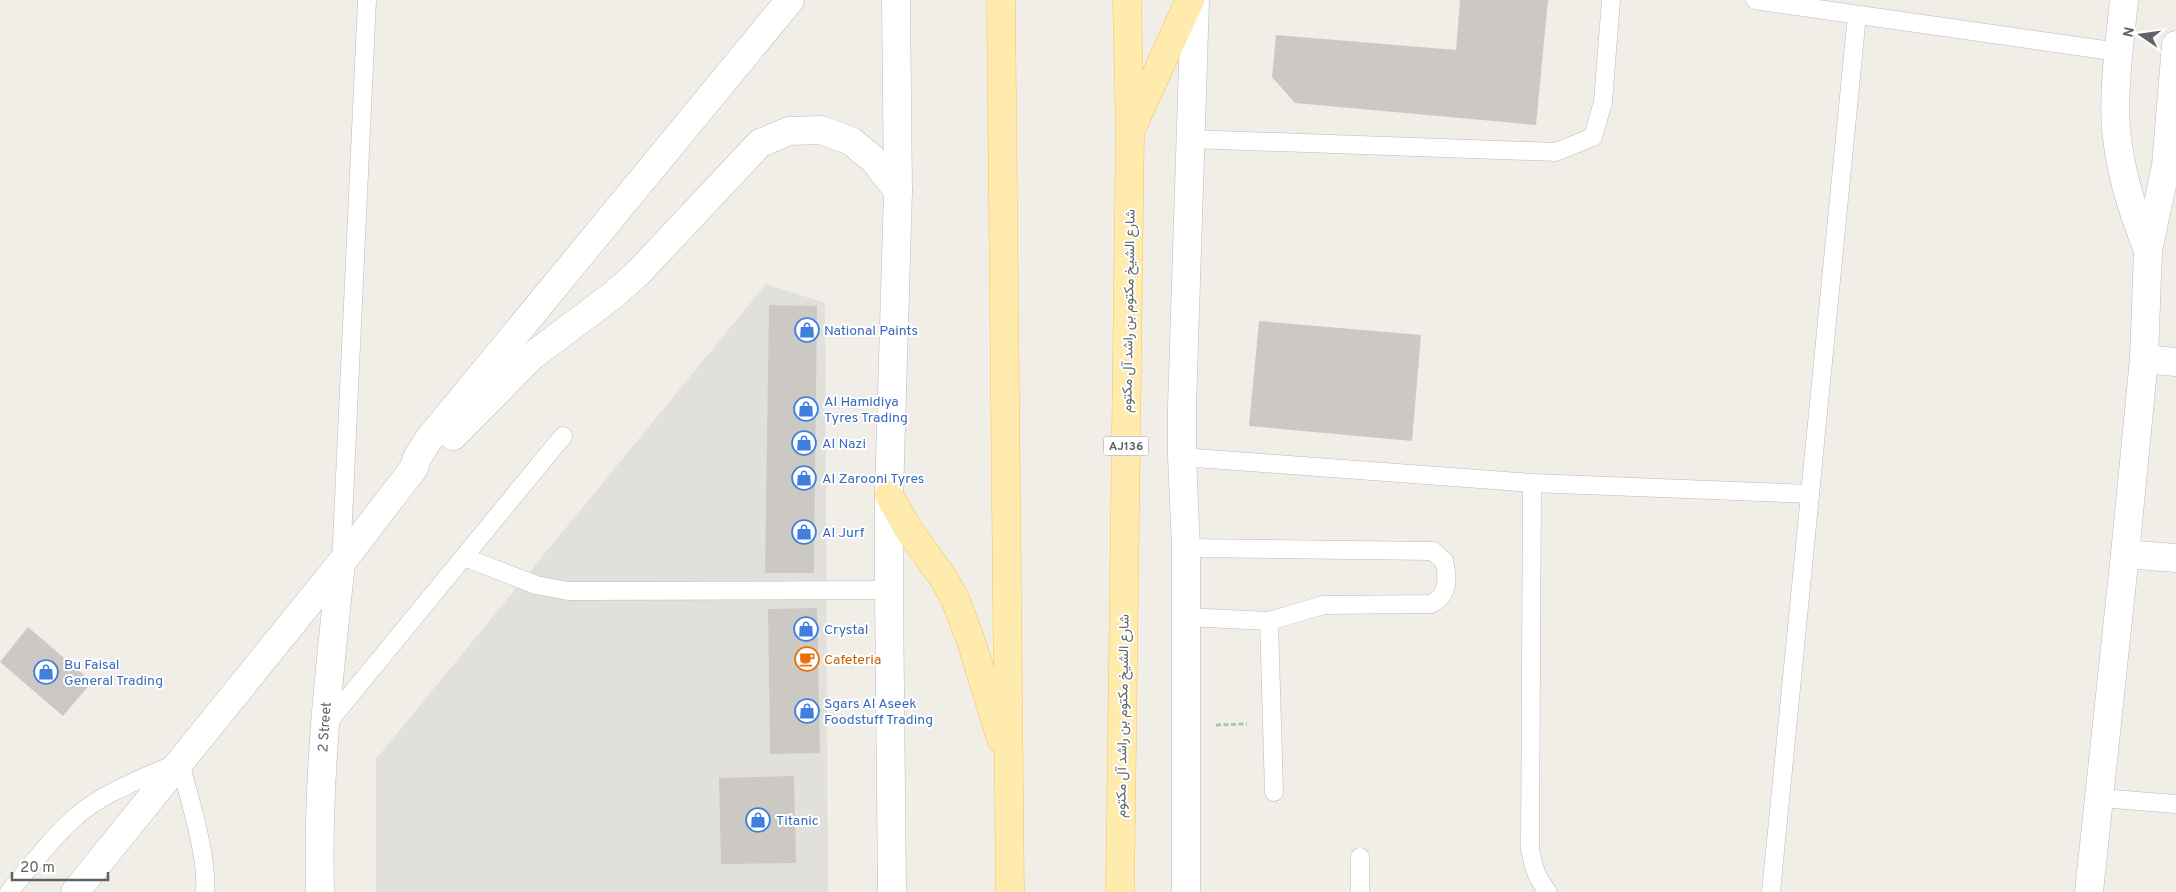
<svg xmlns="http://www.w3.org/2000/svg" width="2176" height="892" font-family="Overpass,Vazirmatn,sans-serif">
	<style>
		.industrial { fill: #e2e0db }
		.building { fill: #ccc9c4 }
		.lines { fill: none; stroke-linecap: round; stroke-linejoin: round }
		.lane-casing { stroke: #b7babe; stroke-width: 19 }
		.street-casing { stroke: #b7babe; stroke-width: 29 }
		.secondary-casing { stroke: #b8bcc1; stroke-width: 29 }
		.primary-casing { stroke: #fbc056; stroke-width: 29 }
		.path { stroke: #9acca5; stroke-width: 3; stroke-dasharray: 5 2.5; stroke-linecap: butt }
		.lane { stroke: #fff; stroke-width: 18 }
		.street { stroke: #fff; stroke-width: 28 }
		.secondary { stroke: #fff; stroke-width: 28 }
		.primary { stroke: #ffebae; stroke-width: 28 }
		.labels { text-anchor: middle; stroke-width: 4; stroke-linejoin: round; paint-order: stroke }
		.shield { fill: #fff; stroke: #8e9295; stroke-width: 1 }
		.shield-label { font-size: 12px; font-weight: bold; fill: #5e6368 }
		.street-label { font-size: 14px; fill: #5e6368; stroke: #fff }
		.shop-label { font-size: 14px; fill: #366cbe; stroke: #fff; text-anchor: start }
		.food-label { font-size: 14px; fill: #c56008; stroke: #fff; text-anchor: start }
	</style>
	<rect width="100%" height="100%" fill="#f1eee7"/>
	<polygon class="industrial" points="766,284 825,303 828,892 376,892 376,759"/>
	<g class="building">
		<polygon points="1460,0 1548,0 1536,125 1295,103 1272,77 1276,35 1456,50"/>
		<polygon points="769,305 817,306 814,573 765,573"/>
		<polygon points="1259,321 1421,335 1412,441 1249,426"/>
		<polygon points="817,608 820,753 770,754 768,609"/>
		<polygon points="28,627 92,682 63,716 0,662"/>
		<polygon points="794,776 796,863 721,864 719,778"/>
	</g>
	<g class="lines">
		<g class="lane-casing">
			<g id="lane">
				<polyline points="1755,0 2119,52"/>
				<polyline points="1191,139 1556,152 1593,137 1603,102 1611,0"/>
				<polyline points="1182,457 1532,483 1810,494"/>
				<path d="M1532,483L1530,848C1533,865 1536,878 1548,892"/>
				<polyline points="464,557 536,585 568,591 889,590"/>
				<polyline points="341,563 367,0"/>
				<path d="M1185,617L1269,621L1323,605L1431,604C1449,595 1448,578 1444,561L1433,551L1186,548"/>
				<polyline points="1269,621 1274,792"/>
				<polyline points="325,726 563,436"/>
				<polyline points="2100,798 2176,804"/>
				<path d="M9,892C29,868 49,841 72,820C102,792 144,778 180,762C189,798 208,856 205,892"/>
				<polyline points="1360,892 1360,857"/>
				<polyline points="1771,892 1857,15"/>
			</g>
		</g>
		<g class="street-casing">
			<g id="street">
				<path d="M2124,0C2120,42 2113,86 2116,129C2120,172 2132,210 2148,250"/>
				<polyline points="2144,359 2176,362"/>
				<polyline points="2125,554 2176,558"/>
				<path d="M320,892C317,781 329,673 341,563"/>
				<polyline points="892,892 889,590 889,495 898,191 896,0"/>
				<polyline points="1186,892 1186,548 1182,457 1182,407 1195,0"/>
				<polyline points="2089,892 2125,554 2144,359 2148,250 2166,166 2176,45"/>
			</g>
		</g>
		<g class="secondary-casing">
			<g id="secondary">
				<polyline points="453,436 532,356 612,296 638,273 760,143 789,131 821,130 851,141 875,161 898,191"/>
				<polyline points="75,892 341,563 414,468 417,458 429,439 790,0"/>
			</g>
		</g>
		<g class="primary-casing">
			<g id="primary">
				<polyline points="1001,0 1010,892"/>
				<polyline points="1133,125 1190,0"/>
				<polyline points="889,495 908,529 944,579 955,599 971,641 1001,739"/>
				<polyline points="1120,892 1130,131 1127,0"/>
			</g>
		</g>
		<polyline class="path" points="1216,725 1247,724"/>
		<use href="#lane" class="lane"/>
		<use href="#street" class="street"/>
		<use href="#secondary" class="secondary"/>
		<use href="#primary" class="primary"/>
	</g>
	<defs>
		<g id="shop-ring" transform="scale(1.25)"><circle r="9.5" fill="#fff" stroke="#3f7fe0" stroke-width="1.5"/><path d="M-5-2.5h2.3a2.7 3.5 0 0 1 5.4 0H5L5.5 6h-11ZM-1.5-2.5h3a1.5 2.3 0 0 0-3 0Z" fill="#3f7fe0"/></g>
		<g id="cafe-ring" transform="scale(1.25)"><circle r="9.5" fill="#fff" stroke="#e8710a" stroke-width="1.5"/><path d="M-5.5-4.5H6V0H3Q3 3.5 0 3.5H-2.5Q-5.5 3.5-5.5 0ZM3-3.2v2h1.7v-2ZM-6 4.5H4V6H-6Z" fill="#e8710a"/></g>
	</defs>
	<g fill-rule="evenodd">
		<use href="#shop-ring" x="807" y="330"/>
		<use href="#shop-ring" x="806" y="409"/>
		<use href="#shop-ring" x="804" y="443"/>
		<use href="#shop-ring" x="804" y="478"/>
		<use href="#shop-ring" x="804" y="532"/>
		<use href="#shop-ring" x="806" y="629"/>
		<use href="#cafe-ring" x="807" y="659"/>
		<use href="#shop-ring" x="46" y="672"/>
		<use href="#shop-ring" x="807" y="711"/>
		<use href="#shop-ring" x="758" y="820"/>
	</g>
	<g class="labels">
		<rect class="shield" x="1103.5" y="436.5" width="45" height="19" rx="4"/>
		<g class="shield-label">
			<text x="1126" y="450">AJ136</text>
		</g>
		<g class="street-label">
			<text transform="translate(1128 311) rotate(-89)" y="5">شارع الشيخ مكتوم بن راشد آل مكتوم</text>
			<text transform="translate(1122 716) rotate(-89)" y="5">شارع الشيخ مكتوم بن راشد آل مكتوم</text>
			<text transform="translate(324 727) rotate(-86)" y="5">2 Street</text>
		</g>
		<g class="shop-label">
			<text x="824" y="335">National Paints</text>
			<text x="824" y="406">Al Hamidiya<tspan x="824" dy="16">Tyres Trading</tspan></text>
			<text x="822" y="448">Al Nazi</text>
			<text x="822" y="483">Al Zarooni Tyres</text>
			<text x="822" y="537">Al Jurf</text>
			<text x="824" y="634">Crystal</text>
			<text x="64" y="669">Bu Faisal<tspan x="64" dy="16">General Trading</tspan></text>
			<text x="824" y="708">Sgars Al Aseek<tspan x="824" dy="16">Foodstuff Trading</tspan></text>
			<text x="776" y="825">Titanic</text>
		</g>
		<g class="food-label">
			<text x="824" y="664">Cafeteria</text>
		</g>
	</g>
	<g transform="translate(2141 35) rotate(283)" stroke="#ffffff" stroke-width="4" paint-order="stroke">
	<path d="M0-4L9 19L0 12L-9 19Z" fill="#5e6368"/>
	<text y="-8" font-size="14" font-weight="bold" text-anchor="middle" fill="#5e6368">N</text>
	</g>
	<path d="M12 872v8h96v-8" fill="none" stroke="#5e6368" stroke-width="2.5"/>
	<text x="20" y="872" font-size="15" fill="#5e6368" stroke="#ffffff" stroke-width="4" paint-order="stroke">20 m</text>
</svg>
